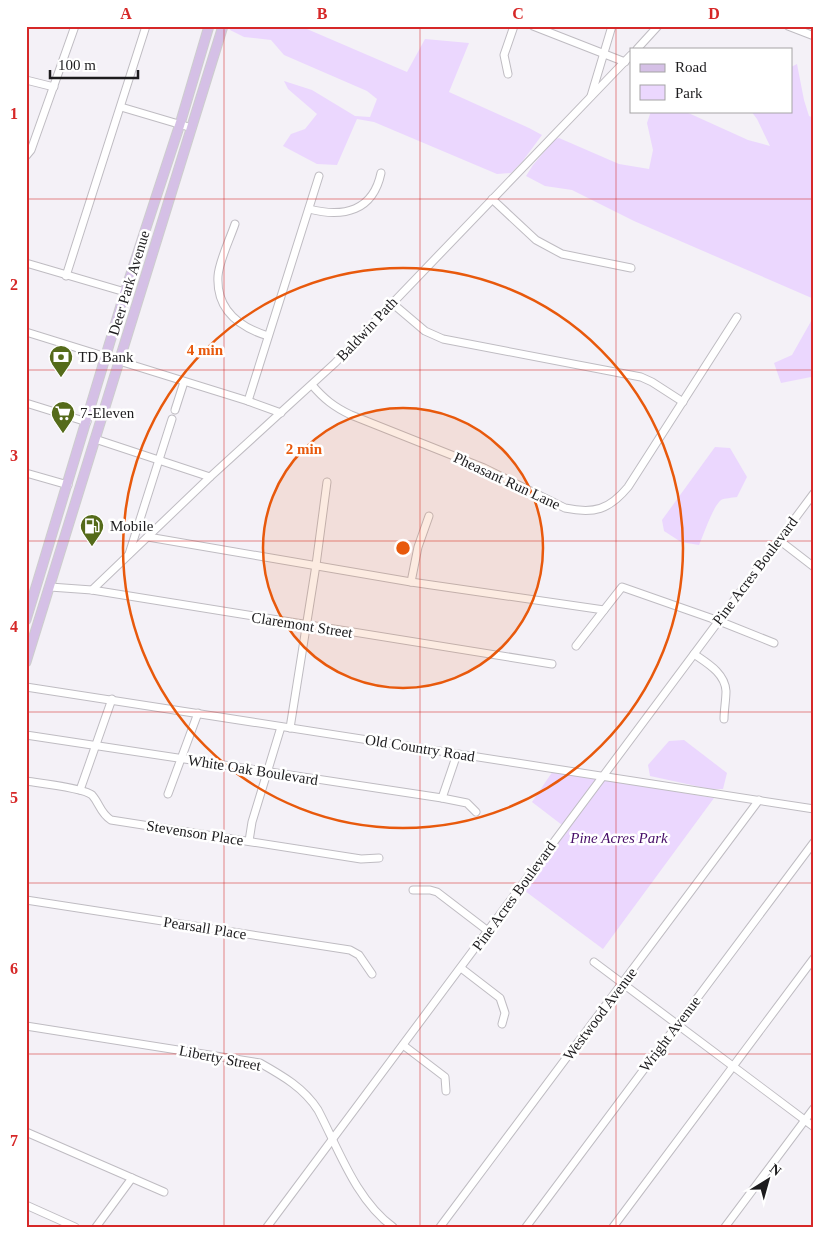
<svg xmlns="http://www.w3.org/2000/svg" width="840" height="1253" font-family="'Times New Roman',serif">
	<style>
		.green { fill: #ebd7fe }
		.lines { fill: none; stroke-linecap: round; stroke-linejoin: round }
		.minor-casing { stroke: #bfbcc2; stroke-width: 9 }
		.major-casing { stroke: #cdcdce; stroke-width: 11 }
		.minor { stroke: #fff; stroke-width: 7 }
		.major { stroke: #d5c0e6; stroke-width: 9 }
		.grid { fill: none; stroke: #d62828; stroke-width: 1; stroke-opacity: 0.55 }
		.ring { fill: none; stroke: #e8590c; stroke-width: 2.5 }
		.labels { text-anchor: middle; stroke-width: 5; stroke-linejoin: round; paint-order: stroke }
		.street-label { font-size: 15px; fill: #1d1c1e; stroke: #fff }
		.poi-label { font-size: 15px; fill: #1d1c1e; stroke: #fff; text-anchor: start }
		.park-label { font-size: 15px; font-style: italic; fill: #460c67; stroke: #fff }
		.centre { fill: #e8590c; stroke: #fff; stroke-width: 2.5 }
		.ring-label { font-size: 15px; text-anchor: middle; font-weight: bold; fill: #e8590c; stroke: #fff; stroke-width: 5; stroke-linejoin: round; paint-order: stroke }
		.neatline { fill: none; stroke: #d62828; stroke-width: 2 }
		.grid-label { font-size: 16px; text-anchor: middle; font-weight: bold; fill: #d62828 }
	</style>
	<rect width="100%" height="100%" fill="#f4f1f7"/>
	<g class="green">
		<polygon points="231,26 300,26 407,72 425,39 469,43 449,92 529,128 542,135 522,162 511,173 497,174 374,122 357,119 337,165 317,164 283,146 291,134 305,129 317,114 288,89 284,81 312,90 355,116 370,117 377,99 367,91 284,55 271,40 244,37 230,30"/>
		<polygon points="797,64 804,100 809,116 814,118 814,299 634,221 572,190 545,186 526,176 533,165 555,139 559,138 619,164 649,169 653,150 647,123 651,111 684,111 748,140 770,146 757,119 751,111 791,111 791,67"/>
		<polygon points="814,316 814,363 811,377 781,383 774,363 792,355"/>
		<path d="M715,447L730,448L747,477L737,497C732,498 725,498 721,500C713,506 704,534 699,545L681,542L664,531L662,520Z"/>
		<polygon points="684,740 727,773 723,789 710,789 650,776 648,765 669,741"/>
		<polygon points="553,771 714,798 603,949 521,888 566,828 532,802"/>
	</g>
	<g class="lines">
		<g class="minor-casing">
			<g id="minor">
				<polyline points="533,26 625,62"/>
				<polyline points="788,26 814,36"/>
				<polyline points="637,49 658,26"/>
				<polyline points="508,74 504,55 514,26"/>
				<polyline points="26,80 54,87"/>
				<polyline points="591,96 612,26"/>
				<polyline points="121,107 192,128"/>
				<polyline points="26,156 31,150 75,26"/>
				<polyline points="492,199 536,240 562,254 631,268"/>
				<path d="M309,209C344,218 373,211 381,173"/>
				<path d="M235,224C230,239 219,261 218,276C216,310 239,327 268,336"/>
				<polyline points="26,263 125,292"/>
				<polyline points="66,276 146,26"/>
				<polyline points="392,303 425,331 443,339 641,377 652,382 683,402"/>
				<polyline points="26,332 248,401 281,413"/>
				<path d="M312,385C324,399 334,407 351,415L484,468L565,508C594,514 609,510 628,487L737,317"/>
				<polyline points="248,401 319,176"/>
				<polyline points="26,403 87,422"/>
				<polyline points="175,410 184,382"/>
				<polyline points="95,439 210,477"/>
				<polyline points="26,473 68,485"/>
				<polyline points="148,537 411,582 604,610 576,646"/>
				<polyline points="779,540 814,567"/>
				<polyline points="129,554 172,419"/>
				<polyline points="411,582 418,547 429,516"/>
				<polyline points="50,587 92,590 552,664"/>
				<polyline points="92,590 210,477 335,363 631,55"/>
				<polyline points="604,610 622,587 719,621 774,643"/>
				<path d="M694,654C707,663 725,673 726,691C726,700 724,710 724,719"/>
				<polyline points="26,687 814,809"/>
				<polyline points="290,728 316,565 327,482"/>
				<polyline points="26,735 442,798 467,803 476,812"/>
				<path d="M26,781C39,783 84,788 92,795C100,804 100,813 111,820L361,859L379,858"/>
				<polyline points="80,790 112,699"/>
				<polyline points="168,794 198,713"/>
				<polyline points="442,798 457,754"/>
				<polyline points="249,841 252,822 281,727"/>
				<polyline points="413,890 430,890 437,892 488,931"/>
				<polyline points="26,900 350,950 359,955 372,974"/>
				<polyline points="594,962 814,1127"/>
				<polyline points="461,968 500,998 505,1013 502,1024"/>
				<path d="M26,1026L260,1063C283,1076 304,1088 318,1110C339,1150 356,1200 393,1227"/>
				<polyline points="403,1045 445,1077 446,1091"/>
				<polyline points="26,1132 164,1192"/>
				<polyline points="26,1205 75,1227"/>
				<polyline points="96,1227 132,1178"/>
				<polyline points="267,1227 814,493"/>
				<polyline points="440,1227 759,800"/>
				<polyline points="526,1227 814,842"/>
				<polyline points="613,1227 814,958"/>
				<polyline points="725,1227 814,1108"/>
			</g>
		</g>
		<g class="major-casing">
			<g id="major">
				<polyline points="26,620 125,292 180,124 209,26"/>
				<polyline points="26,662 223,26"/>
			</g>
		</g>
		<use href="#minor" class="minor"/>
		<use href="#major" class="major"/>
	</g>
	<path class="grid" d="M224,26V1227M420,26V1227M616,26V1227M26,199H814M26,370H814M26,541H814M26,712H814M26,883H814M26,1054H814"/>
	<circle cx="403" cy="548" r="140" fill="#e8590c" fill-opacity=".12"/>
	<g class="ring">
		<circle cx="403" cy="548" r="140"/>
		<circle cx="403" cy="548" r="280"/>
	</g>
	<defs>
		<g id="bank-pin" transform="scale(1.25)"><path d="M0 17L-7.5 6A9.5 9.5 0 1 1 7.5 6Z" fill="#556b1a" stroke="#fff"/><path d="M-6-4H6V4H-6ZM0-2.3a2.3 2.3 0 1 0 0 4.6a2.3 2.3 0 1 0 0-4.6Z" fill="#fff"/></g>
		<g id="supermarket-pin" transform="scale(1.25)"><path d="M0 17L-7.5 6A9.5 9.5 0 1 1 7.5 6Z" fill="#556b1a" stroke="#fff"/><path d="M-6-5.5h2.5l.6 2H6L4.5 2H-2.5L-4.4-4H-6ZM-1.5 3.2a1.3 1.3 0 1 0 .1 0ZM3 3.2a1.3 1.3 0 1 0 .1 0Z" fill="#fff"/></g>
		<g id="fuel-pin" transform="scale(1.25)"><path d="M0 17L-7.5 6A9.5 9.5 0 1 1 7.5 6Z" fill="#556b1a" stroke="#fff"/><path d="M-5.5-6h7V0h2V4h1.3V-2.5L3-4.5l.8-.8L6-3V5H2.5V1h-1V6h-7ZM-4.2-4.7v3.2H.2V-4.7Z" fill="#fff"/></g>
	</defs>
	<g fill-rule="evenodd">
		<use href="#bank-pin" x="61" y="357"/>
		<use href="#supermarket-pin" x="63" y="413"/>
		<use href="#fuel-pin" x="92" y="526"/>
	</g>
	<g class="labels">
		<g class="street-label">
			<text transform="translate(129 283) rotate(-73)" y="5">Deer Park Avenue</text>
			<text transform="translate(367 329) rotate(-47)" y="5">Baldwin Path</text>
			<text transform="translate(507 481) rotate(25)" y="5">Pheasant Run Lane</text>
			<text transform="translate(755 571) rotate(-53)" y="5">Pine Acres Boulevard</text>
			<text transform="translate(302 625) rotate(9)" y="5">Claremont Street</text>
			<text transform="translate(420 748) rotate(9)" y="5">Old Country Road</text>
			<text transform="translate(253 770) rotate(9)" y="5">White Oak Boulevard</text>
			<text transform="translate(195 833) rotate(9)" y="5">Stevenson Place</text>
			<text transform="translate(514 896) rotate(-54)" y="5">Pine Acres Boulevard</text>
			<text transform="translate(205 928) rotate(9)" y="5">Pearsall Place</text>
			<text transform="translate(600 1014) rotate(-53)" y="5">Westwood Avenue</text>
			<text transform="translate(670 1034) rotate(-53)" y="5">Wright Avenue</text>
			<text transform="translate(220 1058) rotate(11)" y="5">Liberty Street</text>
		</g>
		<g class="poi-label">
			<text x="78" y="362">TD Bank</text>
			<text x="80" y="418">7-Eleven</text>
			<text x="110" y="531">Mobile</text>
		</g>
		<g class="park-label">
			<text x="619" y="843">Pine Acres Park</text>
		</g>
	</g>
	<circle cx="403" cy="548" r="8" class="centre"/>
	<g class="ring-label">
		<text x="205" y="355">4 min</text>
		<text x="304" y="454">2 min</text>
	</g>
	<rect width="840" height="1253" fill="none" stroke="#ffffff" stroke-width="55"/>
	<rect x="630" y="48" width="162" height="65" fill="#ffffff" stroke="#a5a4a5"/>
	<rect x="640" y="64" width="25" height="8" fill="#d5c0e6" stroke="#a5a4a5"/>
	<text x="675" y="72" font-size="15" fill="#1d1c1e">Road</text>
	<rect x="640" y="85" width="25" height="15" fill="#ebd7fe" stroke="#a5a4a5"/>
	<text x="675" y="98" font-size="15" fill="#1d1c1e">Park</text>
	<g transform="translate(768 1180) rotate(37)" stroke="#ffffff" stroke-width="4" paint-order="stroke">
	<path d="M0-4L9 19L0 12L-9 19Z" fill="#1d1c1e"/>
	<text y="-8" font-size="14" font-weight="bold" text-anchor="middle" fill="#1d1c1e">N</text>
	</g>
	<path d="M50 70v8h88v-8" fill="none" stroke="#1d1c1e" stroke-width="2.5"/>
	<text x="58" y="70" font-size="15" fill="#1d1c1e" stroke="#ffffff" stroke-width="4" paint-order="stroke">100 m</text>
	<rect x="28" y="28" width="784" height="1198" class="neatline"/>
	<g class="grid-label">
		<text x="126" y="19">A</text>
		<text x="322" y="19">B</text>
		<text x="518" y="19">C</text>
		<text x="714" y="19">D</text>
		<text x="14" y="119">1</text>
		<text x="14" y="290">2</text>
		<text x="14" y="461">3</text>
		<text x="14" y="632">4</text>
		<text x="14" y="803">5</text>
		<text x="14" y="974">6</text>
		<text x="14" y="1146">7</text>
	</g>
</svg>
